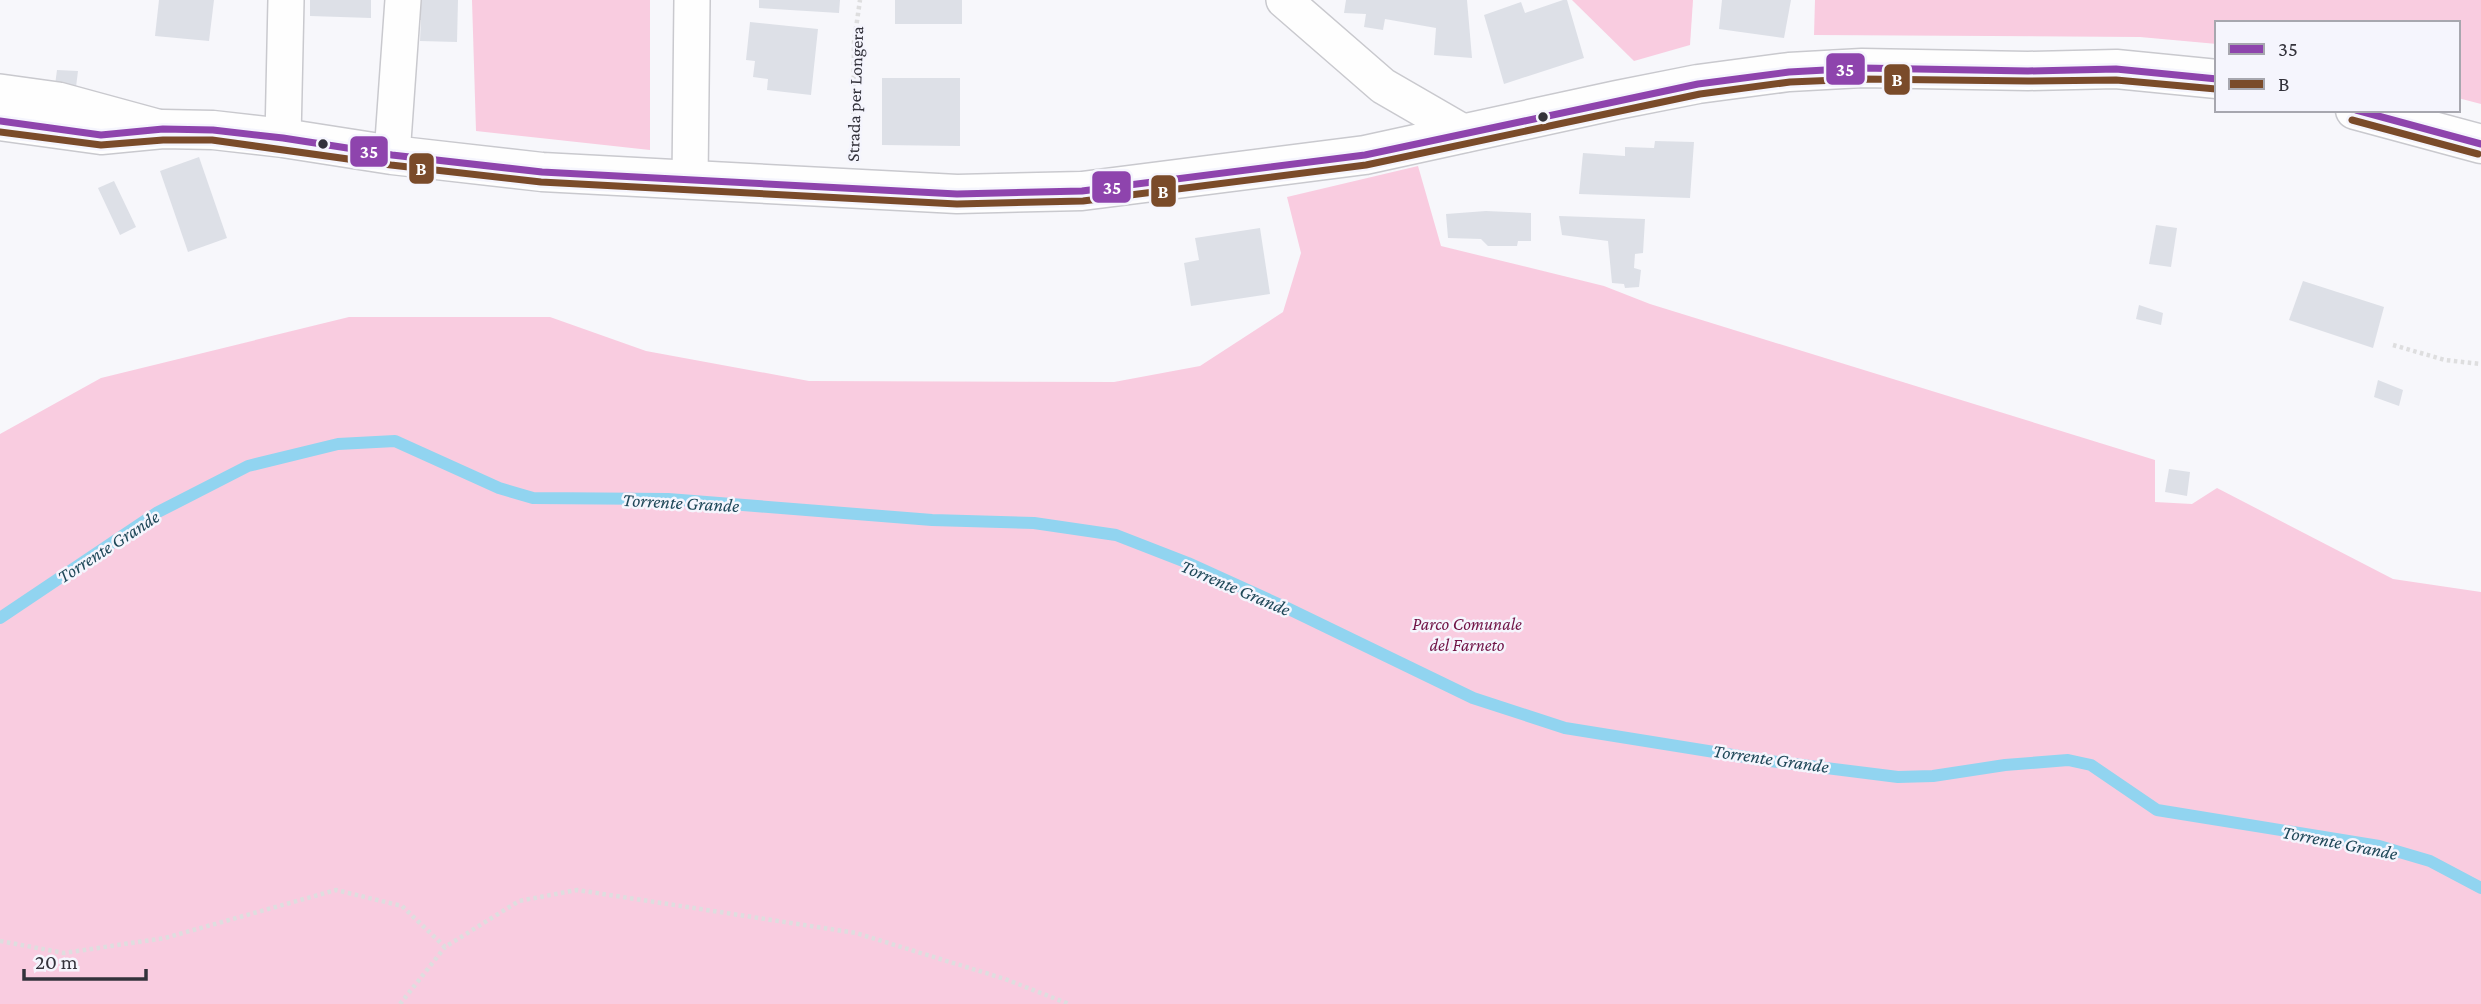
<svg xmlns="http://www.w3.org/2000/svg" width="2481" height="1004" font-family="'Crimson Pro',serif">
	<style>
		.forest { fill: #f9cce0 }
		.lines { fill: none; stroke-linecap: round; stroke-linejoin: round }
		.stream { stroke: #91d4f0; stroke-width: 12 }
		.building { fill: #dde0e7 }
		.street-casing { stroke: #c9c9ce; stroke-width: 38 }
		.secondary-casing { stroke: #c9c9ce; stroke-width: 41 }
		.path { stroke: #dededf; stroke-width: 4.5; stroke-dasharray: 3.5 3.5; stroke-linecap: butt }
		.street { stroke: #fefefe; stroke-width: 35 }
		.secondary { stroke: #fefefe; stroke-width: 38 }
		.bus-1-casing { stroke: #f5f5fd; stroke-width: 12 }
		.bus-2-casing { stroke: #f5f5fd; stroke-width: 12 }
		.bus-1 { stroke: #8e44ad; stroke-width: 7 }
		.bus-2 { stroke: #7a4b2a; stroke-width: 7 }
		.bus-dot { fill: #33323b; stroke: #f5f5fd; stroke-width: 2.5 }
		.labels { text-anchor: middle; stroke-width: 5; stroke-linejoin: round; paint-order: stroke }
		.street-label { font-size: 18px; fill: #33323b; stroke: #f5f5fd }
		.park-label { font-size: 18px; font-style: italic; fill: #701346; stroke: #f5f5fd }
		.water-label { font-size: 19px; font-style: italic; fill: #1e4758; stroke: #f5f5fd }
		.line-badge { stroke: #f5f5fd; stroke-width: 2.5 }
		.badge-label { font-size: 19px; text-anchor: middle; font-weight: bold; fill: #fff }
	</style>
	<rect width="100%" height="100%" fill="#f7f7fb"/>
	<g class="forest">
		<polygon points="472,0 650,0 650,150 476,131"/>
		<polygon points="1572,0 1693,0 1690,45 1634,61"/>
		<polygon points="1815,0 2481,0 2481,104 2458,98 2458,23 2217,23 2217,44 2140,37 1814,35"/>
		<polygon points="1418,166 1441,246 1604,286 1650,304 2155,460 2155,502 2192,504 2217,488 2393,579 2481,592 2481,1004 0,1004 0,434 101,378 349,317 550,317 646,351 809,381 1114,382 1200,366 1283,312 1301,253 1287,197"/>
	</g>
	<g class="lines">
		<polyline class="stream" points="0,618 158,512 248,466 338,444 395,441 499,488 533,498 668,499 932,520 1034,523 1116,535 1188,563 1287,608 1473,698 1565,728 1770,761 1898,777 1933,776 2005,765 2068,760 2091,765 2157,810 2379,846 2430,861 2481,888"/>
	</g>
	<g class="building">
		<polygon points="159,0 214,0 209,41 155,36"/>
		<polygon points="310,0 371,0 371,18 310,16"/>
		<polygon points="414,0 458,0 457,42 420,41 421,20 413,20"/>
		<polygon points="759,0 840,0 839,13 759,8"/>
		<rect x="895" y="0" width="67" height="24"/>
		<polygon points="1346,0 1467,0 1472,58 1434,55 1436,28 1385,19 1383,30 1364,27 1366,14 1344,13"/>
		<polygon points="1563,0 1567,0 1584,58 1504,84 1484,15 1521,2 1525,13"/>
		<polygon points="1722,0 1791,0 1784,38 1719,29"/>
		<polygon points="750,22 818,29 811,95 767,90 768,79 753,77 755,61 746,60"/>
		<polygon points="57,70 78,71 75,95 54,93"/>
		<polygon points="882,78 960,78 960,146 882,145"/>
		<polygon points="1655,141 1694,142 1690,198 1579,194 1583,153 1625,156 1625,147 1654,148"/>
		<polygon points="199,157 227,238 188,252 160,171"/>
		<polygon points="114,181 136,227 120,235 98,188"/>
		<polygon points="1486,211 1531,213 1531,241 1518,241 1517,246 1488,246 1481,239 1448,238 1446,214"/>
		<polygon points="1559,216 1645,219 1643,253 1635,254 1634,268 1641,270 1639,287 1625,288 1624,284 1612,283 1608,241 1562,235"/>
		<polygon points="2156,225 2177,228 2171,267 2149,264"/>
		<polygon points="1260,228 1270,294 1191,306 1184,263 1199,260 1195,238"/>
		<polygon points="2303,281 2384,307 2373,348 2289,320"/>
		<polygon points="2139,305 2163,313 2161,325 2136,319"/>
		<polygon points="2378,380 2403,390 2399,406 2374,397"/>
		<polygon points="2169,469 2190,472 2187,496 2165,492"/>
	</g>
	<g class="lines">
		<g class="street-casing">
			<g id="street">
				<polyline points="1284,0 1383,86 1466,134"/>
				<polyline points="0,92 58,100 157,127"/>
				<polyline points="283,138 286,0"/>
				<polyline points="392,155 403,0"/>
				<polyline points="690,180 692,0"/>
			</g>
		</g>
		<g class="secondary-casing">
			<g id="secondary">
				<polyline points="2355,110 2481,144"/>
				<polyline points="0,121 101,135 163,129 213,130 283,138 392,155 542,172 957,194 1082,191 1365,155 1617,100 1698,84 1789,72 1862,68 2028,71 2116,69 2217,79"/>
			</g>
		</g>
		<g class="path">
			<polyline points="853,149 854,42 860,0"/>
			<polyline points="2393,345 2445,360 2481,364"/>
			<polyline points="0,941 64,953 165,938 336,890 402,906 445,947 519,901 577,890 856,933 1005,979 1069,1004"/>
			<polyline points="400,1004 445,947"/>
		</g>
		<use href="#street" class="street"/>
		<use href="#secondary" class="secondary"/>
		<g class="bus-1-casing">
			<g id="bus-1">
				<polyline points="2356,110 2481,144"/>
				<polyline points="0,121 101,135 163,129 213,130 283,138 392,155 542,172 957,194 1082,191 1365,155 1698,84 1789,72 1862,68 2028,71 2116,69 2217,79"/>
			</g>
		</g>
		<g class="bus-2-casing">
			<g id="bus-2">
				<polyline points="2352,120 2478,154"/>
				<polyline points="0,132 101,145 163,140 212,140 391,165 541,182 957,204 1083,201 1366,165 1700,94 1790,82 1862,79 2028,81 2116,80 2216,89"/>
			</g>
		</g>
		<use href="#bus-1" class="bus-1"/>
		<use href="#bus-2" class="bus-2"/>
	</g>
	<g class="bus-dot">
		<circle cx="1543" cy="117" r="6"/>
		<circle cx="323" cy="144" r="6"/>
	</g>
	<g class="labels">
		<g class="street-label">
			<text transform="translate(855 94) rotate(-88)" y="6">Strada per Longera</text>
		</g>
		<g class="park-label">
			<text x="1467" y="630">Parco Comunale<tspan x="1467" dy="21">del Farneto</tspan></text>
		</g>
		<g class="water-label">
			<text transform="translate(681 502) rotate(3)" y="7">Torrente Grande</text>
			<text transform="translate(108 546) rotate(-33)" y="7">Torrente Grande</text>
			<text transform="translate(1236 587) rotate(23)" y="7">Torrente Grande</text>
			<text transform="translate(1771 758) rotate(8)" y="7">Torrente Grande</text>
			<text transform="translate(2340 842) rotate(11)" y="7">Torrente Grande</text>
		</g>
	</g>
	<g class="line-badge">
		<rect x="1825" y="52" width="41" height="34" rx="7" fill="#8e44ad"/>
		<rect x="1883" y="63" width="28" height="33" rx="7" fill="#7a4b2a"/>
		<rect x="349" y="135" width="40" height="33" rx="7" fill="#8e44ad"/>
		<rect x="408" y="152" width="27" height="33" rx="7" fill="#7a4b2a"/>
		<rect x="1091" y="170" width="41" height="34" rx="7" fill="#8e44ad"/>
		<rect x="1150" y="174" width="27" height="34" rx="7" fill="#7a4b2a"/>
	</g>
	<g class="badge-label">
		<text x="1845" y="76">35</text>
		<text x="1897" y="86">B</text>
		<text x="369" y="158">35</text>
		<text x="421" y="175">B</text>
		<text x="1112" y="194">35</text>
		<text x="1163" y="198">B</text>
	</g>
	<rect x="2215" y="21" width="245" height="91" fill="#f5f5fd" stroke="#a7a7af" stroke-width="2"/>
	<rect x="2229" y="44" width="35" height="10" fill="#8e44ad" stroke="#a7a7af" stroke-width="2"/>
	<text x="2278" y="56" font-size="21" fill="#33323b">35</text>
	<rect x="2229" y="79" width="35" height="10" fill="#7a4b2a" stroke="#a7a7af" stroke-width="2"/>
	<text x="2278" y="91" font-size="21" fill="#33323b">B</text>
	<path d="M24 969v10h122v-10" fill="none" stroke="#33323b" stroke-width="3.5"/>
	<text x="35" y="969" font-size="21" fill="#33323b" stroke="#f5f5fd" stroke-width="5" paint-order="stroke">20 m</text>
</svg>
